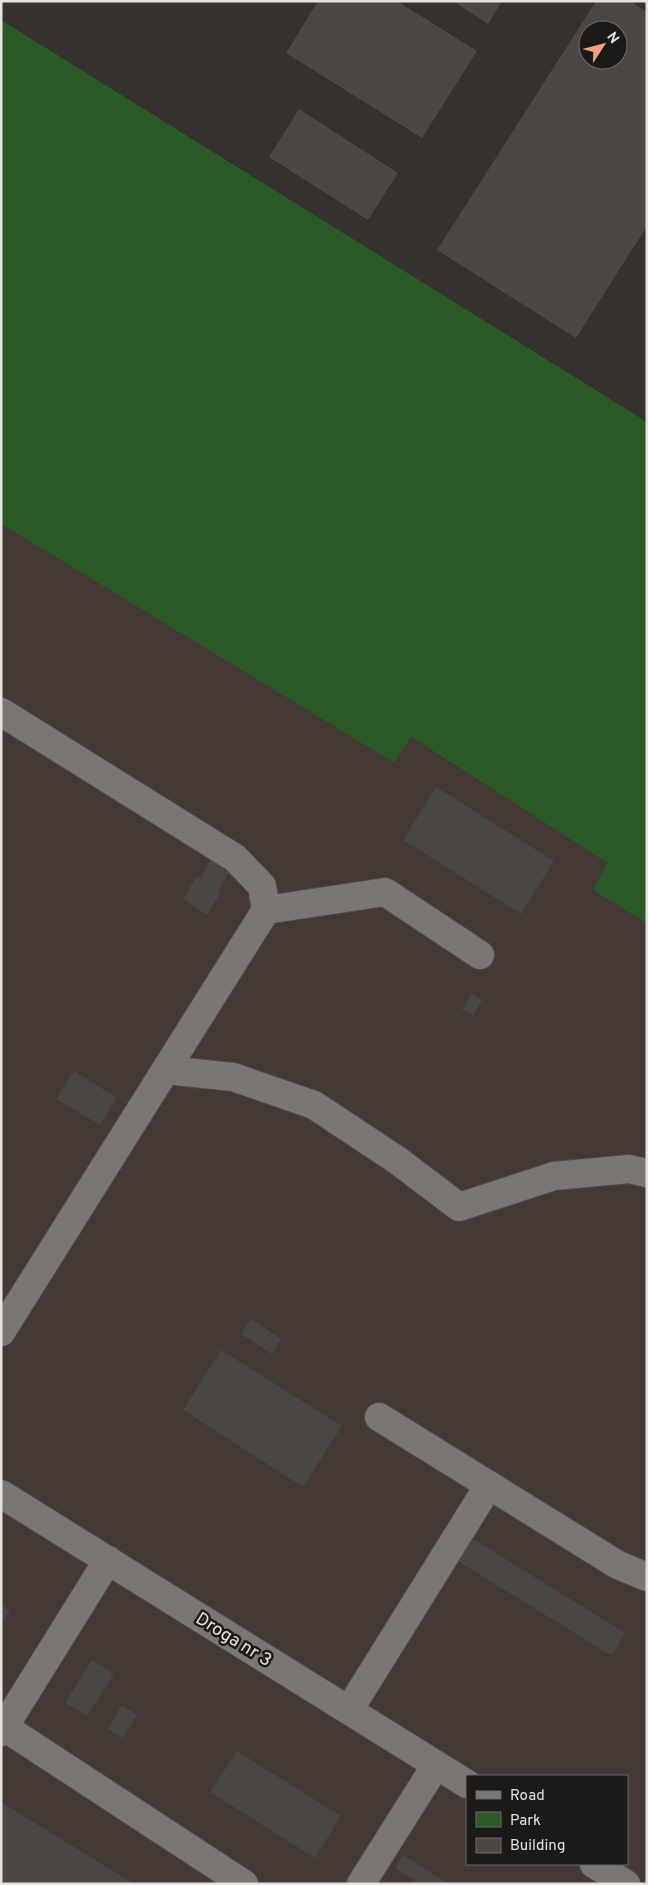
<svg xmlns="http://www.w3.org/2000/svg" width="648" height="1885" font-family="Overpass,sans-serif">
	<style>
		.built { fill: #443934; fill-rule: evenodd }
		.green { fill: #2c5928 }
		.building { fill: #4b4743; fill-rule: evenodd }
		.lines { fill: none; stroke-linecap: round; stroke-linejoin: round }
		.minor-casing { stroke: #514d4b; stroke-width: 30 }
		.minor { stroke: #7c7673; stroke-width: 28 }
		.labels { text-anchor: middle; stroke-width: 5; stroke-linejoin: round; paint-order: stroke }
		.street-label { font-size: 18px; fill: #e5e2e0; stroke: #1c1a18 }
	</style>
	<rect width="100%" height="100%" fill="#36312f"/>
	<path class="built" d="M1,524L394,763L410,737L607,863L593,890L647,924V1884H1ZM467,1776H627V1864H467Z"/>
	<polygon class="green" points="1,20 647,422 647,924 593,890 607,863 411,737 394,763 1,524"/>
	<g class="building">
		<polygon points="318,1 397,1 477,51 422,138 286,53"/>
		<polygon points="453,1 502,1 488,24"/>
		<path d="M596,1H630L647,12V226L576,338L437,250ZM588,30H618V60H588Z"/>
		<polygon points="299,109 398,173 368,220 269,157"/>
		<polygon points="436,787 554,861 521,914 403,840"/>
		<polygon points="212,858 231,870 218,890 221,892 207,915 183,899 197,876 200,878"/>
		<polygon points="472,993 482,1000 473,1016 462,1009"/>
		<polygon points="74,1071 117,1098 100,1125 56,1099"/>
		<polygon points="251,1319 281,1339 272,1354 241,1334"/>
		<polygon points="221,1350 342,1426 303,1487 183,1410"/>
		<polygon points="467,1535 625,1633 612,1656 453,1558"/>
		<polygon points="1,1605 10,1610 1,1624"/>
		<polygon points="92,1660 114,1674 87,1716 65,1703"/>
		<polygon points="122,1705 137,1715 123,1738 108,1729"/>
		<polygon points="237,1751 341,1816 315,1858 210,1792"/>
		<polygon points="1,1802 134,1884 1,1884"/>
		<polygon points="403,1855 422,1867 449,1884 411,1884 414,1880 395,1868"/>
	</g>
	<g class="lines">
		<g class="minor-casing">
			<g id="minor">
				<polyline points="1,712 235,858 262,886 266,910"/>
				<polyline points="166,1070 233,1077 314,1105 397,1160 459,1207 554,1176 629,1169 647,1173"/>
				<polyline points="1,1332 266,910 385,892 480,955"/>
				<polyline points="379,1417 618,1565 647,1577"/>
				<polyline points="1,1494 467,1784"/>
				<polyline points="349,1710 489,1485"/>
				<polyline points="1,1725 244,1884"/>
				<polyline points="1,1732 108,1560"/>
				<polyline points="594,1864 626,1884"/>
				<polyline points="361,1884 436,1765"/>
			</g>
		</g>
		<use href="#minor" class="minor"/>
	</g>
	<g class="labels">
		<g class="street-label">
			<text transform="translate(234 1639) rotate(32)" y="6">Droga nr 3</text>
		</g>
	</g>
	<rect width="648" height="1885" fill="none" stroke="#e5e2e0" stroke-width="5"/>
	<rect x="466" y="1775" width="162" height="90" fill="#1c1a18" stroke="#6c6a68"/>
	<rect x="476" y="1791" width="25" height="8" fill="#7c7673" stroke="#6c6a68"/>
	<text x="510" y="1800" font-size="15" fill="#e5e2e0">Road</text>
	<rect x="476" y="1812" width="25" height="15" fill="#2c5928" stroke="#6c6a68"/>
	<text x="510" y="1825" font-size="15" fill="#e5e2e0">Park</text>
	<rect x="476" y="1838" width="25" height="15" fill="#4b4743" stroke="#6c6a68"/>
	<text x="510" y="1850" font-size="15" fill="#e5e2e0">Building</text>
	<g transform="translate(603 45) rotate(54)"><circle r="24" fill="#1c1a18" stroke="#6c6a68"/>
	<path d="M0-4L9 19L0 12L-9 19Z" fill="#f39f84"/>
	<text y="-8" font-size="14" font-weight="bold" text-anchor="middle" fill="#e5e2e0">N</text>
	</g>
</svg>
